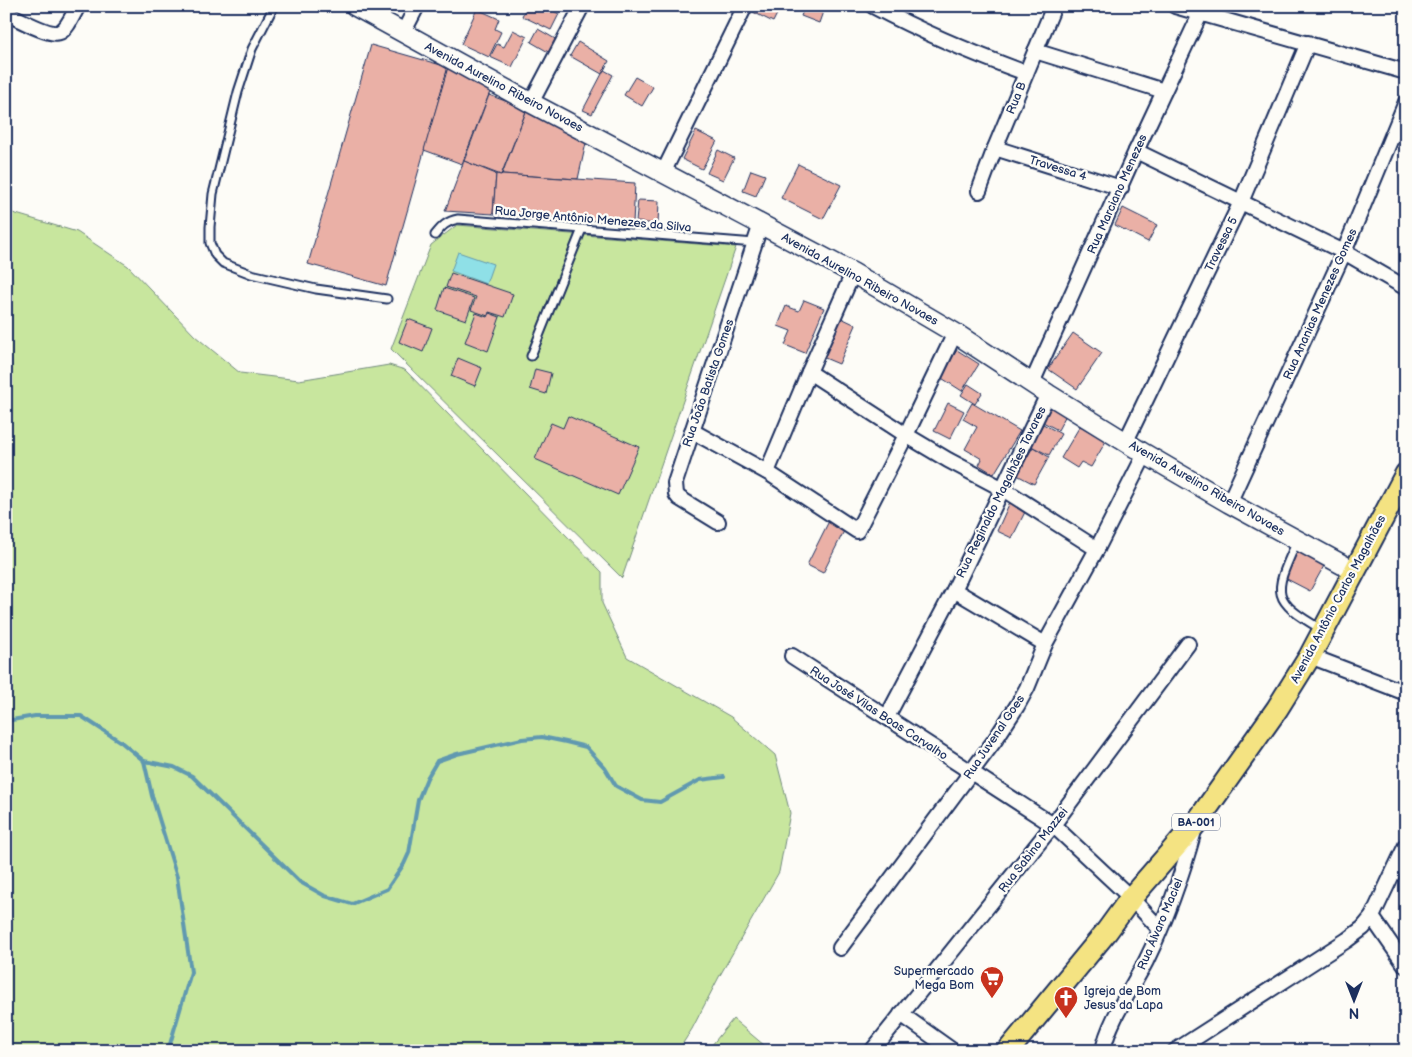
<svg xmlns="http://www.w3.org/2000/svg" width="1412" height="1057" font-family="'Balsamiq Sans',sans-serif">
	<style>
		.green { fill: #c8e69e; stroke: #728a7e }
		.water { fill: #8fe0e7; stroke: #6199b0 }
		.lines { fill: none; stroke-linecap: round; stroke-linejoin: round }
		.stream { stroke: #6199b0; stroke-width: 4 }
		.building { fill: #eab0a6; stroke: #1b2f5e }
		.lane-casing { stroke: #1b2f5e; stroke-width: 11 }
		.street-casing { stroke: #1b2f5e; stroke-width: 18 }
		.secondary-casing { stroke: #1b2f5e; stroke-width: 22 }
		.primary-casing { stroke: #1b2f5e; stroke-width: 25 }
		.lane { stroke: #fdfcf7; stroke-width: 7 }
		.street { stroke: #fdfcf7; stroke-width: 14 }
		.secondary { stroke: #fdfcf7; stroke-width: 19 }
		.primary { stroke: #f4e382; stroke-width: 21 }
		.labels { text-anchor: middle; stroke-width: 4.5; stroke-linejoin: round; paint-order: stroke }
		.shield { fill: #fdfcf7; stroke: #5f6c8c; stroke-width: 1 }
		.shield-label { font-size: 11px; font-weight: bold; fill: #1b2f5e }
		.street-label { font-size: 12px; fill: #1b2f5e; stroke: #fdfcf7 }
		.poi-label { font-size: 12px; fill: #1b2f5e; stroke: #fdfcf7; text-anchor: end }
	</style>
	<rect width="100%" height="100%" fill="#fdfcf7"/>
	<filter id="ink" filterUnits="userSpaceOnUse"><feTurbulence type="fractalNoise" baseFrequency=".02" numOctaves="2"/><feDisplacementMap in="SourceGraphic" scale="10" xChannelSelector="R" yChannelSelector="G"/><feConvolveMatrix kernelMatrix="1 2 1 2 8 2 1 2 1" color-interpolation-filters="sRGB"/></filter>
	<g filter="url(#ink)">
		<g class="green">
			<polygon points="6,211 77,232 128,266 195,336 240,373 299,380 389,365 405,370 602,572 602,603 627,657 731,717 775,755 790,813 779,872 719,977 692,1029 678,1051 6,1051"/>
			<polygon points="457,225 736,247 622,578 391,349 431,245"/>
			<polygon points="733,1019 771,1051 707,1051"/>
		</g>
		<polygon class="water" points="458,252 493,264 486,284 451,271"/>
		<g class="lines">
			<g class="stream">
				<polyline points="6,721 35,716 81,716 121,742 144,761 152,796 177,877 191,972 168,1051"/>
				<polyline points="144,761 174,767 192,776 300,882 325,896 352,904 387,889 404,864 409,853 418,800 427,778 437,761 457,754 522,739 542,737 566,742 586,747 605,768 616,786 642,800 660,802 700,780 724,777"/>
			</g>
		</g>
		<g class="building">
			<polygon points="527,6 544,6 559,14 551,30 522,16"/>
			<polygon points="756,6 781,6 773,22 753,12"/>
			<polygon points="805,6 825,6 819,23 801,16"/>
			<polygon points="477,9 499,19 495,29 501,32 489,57 461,44"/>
			<polygon points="538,29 557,40 550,53 531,42"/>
			<polygon points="513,30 527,37 512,67 490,57 497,44 504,47"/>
			<polygon points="578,42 609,61 602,74 570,56"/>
			<polygon points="371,45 448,67 386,286 308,264"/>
			<polygon points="448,67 493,84 462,164 424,150"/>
			<polygon points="604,70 613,75 592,114 583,110"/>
			<polygon points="635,77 653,87 642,106 624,95"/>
			<polygon points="489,95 527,109 501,175 464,161"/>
			<polygon points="529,104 586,143 578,179 502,174"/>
			<polygon points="696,131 717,141 702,169 682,159"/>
			<polygon points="718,150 734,158 723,180 707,173"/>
			<polygon points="464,161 496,174 493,214 445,211"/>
			<polygon points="798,164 841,185 823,219 781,198"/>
			<polygon points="751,170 765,175 756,196 743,191"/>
			<polygon points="496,174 501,175 502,174 635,183 633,223 493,214"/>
			<polygon points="638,200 659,201 658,224 636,222"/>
			<polygon points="1123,208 1157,225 1148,242 1115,225"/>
			<polygon points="451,273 513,294 505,317 489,312 488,316 471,310 476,297 446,287"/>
			<polygon points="444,288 474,298 466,320 437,310"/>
			<polygon points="804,300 824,308 805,353 785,345 791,331 778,326 786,306 799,311"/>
			<polygon points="476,313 487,317 489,313 500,317 488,351 465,342"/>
			<polygon points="837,316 856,325 839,364 820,356"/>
			<polygon points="408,319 432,328 423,352 399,342"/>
			<polygon points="1073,333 1102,353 1077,389 1048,369"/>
			<polygon points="957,350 979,364 962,391 940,377"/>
			<polygon points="458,358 482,368 475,386 451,376"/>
			<polygon points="535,369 551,373 546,394 530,389"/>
			<polygon points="968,384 982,393 975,404 961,395"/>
			<polygon points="948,403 964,411 950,439 934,431"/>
			<polygon points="972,403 1020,431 994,474 979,465 982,459 965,449 977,427 963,419"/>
			<polygon points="1051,403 1068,411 1058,430 1041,421"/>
			<polygon points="568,416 639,447 618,495 535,459 551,423 563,428"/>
			<polygon points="1043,424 1061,434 1049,455 1031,446"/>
			<polygon points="1080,426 1106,441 1091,467 1081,462 1077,468 1061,458"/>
			<polygon points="1033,447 1049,457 1034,484 1017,475"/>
			<polygon points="1010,502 1026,510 1012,538 997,531"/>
			<polygon points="829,521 845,529 823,573 807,565"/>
			<polygon points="1299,549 1325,564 1310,591 1283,577"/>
		</g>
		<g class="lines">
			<g class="lane-casing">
				<g id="lane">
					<polyline points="274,6 252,49 238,92 213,194 210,227 210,243 215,255 223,263 251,274 316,289 387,299"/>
					<path d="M435,235C442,226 447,221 458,219L755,243"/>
					<polyline points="531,356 582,229"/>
					<path d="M1297,541C1274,593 1269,599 1321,629"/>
				</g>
			</g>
			<g class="street-casing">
				<g id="street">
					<path d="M873,6C922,32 974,54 1026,73"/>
					<polyline points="1175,6 1406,72"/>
					<path d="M6,13C17,18 50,37 60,32C68,28 73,14 78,6"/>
					<polyline points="403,33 417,6"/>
					<polyline points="1035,51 1164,91"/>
					<polyline points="531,103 582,6"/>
					<polyline points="995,148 1121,188"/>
					<polyline points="1136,151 1344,252 1406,288"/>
					<polyline points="663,173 745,6"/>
					<polyline points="979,191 995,148 1054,6"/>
					<polyline points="809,372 906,435 948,460 1003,489 1097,549"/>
					<polyline points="1032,383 1136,151 1204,6"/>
					<polyline points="692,431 767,472 857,531 906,435 955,333"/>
					<polyline points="1126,441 1241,202 1308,43"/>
					<polyline points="767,472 809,372 853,273"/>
					<polyline points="1229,503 1344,252 1406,102"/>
					<polyline points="718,522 679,498 676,494 675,483 761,224"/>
					<polyline points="954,590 1045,644"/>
					<polyline points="792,656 1053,825 1131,898 1159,928"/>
					<polyline points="1310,656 1406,693"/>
					<polyline points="887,717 954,590 1048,394"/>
					<polyline points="1372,917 1406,966"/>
					<polyline points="840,948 995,740 1017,706 1027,688 1045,644 1097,549 1145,454"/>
					<polyline points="901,1014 953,1051"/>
					<polyline points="872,1051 1053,825 1188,644"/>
					<path d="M1103,1051C1108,1022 1132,988 1146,961C1166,920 1182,875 1194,831"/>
					<polyline points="1175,1051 1347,940 1363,928 1372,917 1406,845"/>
				</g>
			</g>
			<g class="secondary-casing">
				<polyline id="secondary" points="355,6 531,103 853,273 955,333 1048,394 1145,454 1229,503 1354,571"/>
			</g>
			<g class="primary-casing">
				<polyline id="primary" points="1008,1051 1107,931 1131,898 1197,822 1277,709 1310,656 1406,474"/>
			</g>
			<use href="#lane" class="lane"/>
			<use href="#street" class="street"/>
			<use href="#secondary" class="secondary"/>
			<use href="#primary" class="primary"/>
		</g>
	</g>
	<defs>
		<g id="supermarket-pin" transform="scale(1.25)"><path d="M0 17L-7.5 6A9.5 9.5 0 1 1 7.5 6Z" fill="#c8321e" stroke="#fdfcf7"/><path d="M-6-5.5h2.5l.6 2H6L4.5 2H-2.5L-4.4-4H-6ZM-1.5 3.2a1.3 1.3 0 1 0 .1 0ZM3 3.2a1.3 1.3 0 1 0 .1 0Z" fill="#fff"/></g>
		<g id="church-pin" transform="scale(1.25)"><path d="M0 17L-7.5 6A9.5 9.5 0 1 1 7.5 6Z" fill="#c8321e" stroke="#fdfcf7"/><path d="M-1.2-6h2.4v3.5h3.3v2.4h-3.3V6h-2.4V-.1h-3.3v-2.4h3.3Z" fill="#fff"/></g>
	</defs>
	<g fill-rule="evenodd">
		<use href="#supermarket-pin" x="992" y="978"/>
		<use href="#church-pin" x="1066" y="998"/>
	</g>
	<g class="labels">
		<rect class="shield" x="1172" y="813.5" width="48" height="17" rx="4"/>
		<g class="shield-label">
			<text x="1196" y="826">BA-001</text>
		</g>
		<g class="street-label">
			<text transform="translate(504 87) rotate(28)" y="4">Avenida Aurelino Ribeiro Novaes</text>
			<text transform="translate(1016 98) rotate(-68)" y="4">Rua B</text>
			<text transform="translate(1058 168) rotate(17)" y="4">Travessa 4</text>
			<text transform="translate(1117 194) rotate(-66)" y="4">Rua Marciano Menezes</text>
			<text transform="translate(593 219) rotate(5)" y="4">Rua Jorge Antônio Menezes da Silva</text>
			<text transform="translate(1221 244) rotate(-64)" y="4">Travessa 5</text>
			<text transform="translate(860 279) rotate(29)" y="4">Avenida Aurelino Ribeiro Novaes</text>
			<text transform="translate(1320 304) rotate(-66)" y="4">Rua Ananias Menezes Gomes</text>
			<text transform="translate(708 383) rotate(-71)" y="4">Rua João Batista Gomes</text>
			<text transform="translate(1207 488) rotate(30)" y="4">Avenida Aurelino Ribeiro Novaes</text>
			<text transform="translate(1001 492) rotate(-64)" y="4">Rua Reginaldo Magalhães Tavares</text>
			<text transform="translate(1338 599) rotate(-62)" y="4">Avenida Antônio Carlos Magalhães</text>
			<text transform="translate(879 713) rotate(33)" y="4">Rua José Vilas Boas Carvalho</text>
			<text transform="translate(994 737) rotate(-56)" y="4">Rua Juvenal Goes</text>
			<text transform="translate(1033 850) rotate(-52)" y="4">Rua Sabino Mazzei</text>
			<text transform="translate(1160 924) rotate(-67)" y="4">Rua Álvaro Maciel</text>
		</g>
		<g class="poi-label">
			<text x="974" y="975">Supermercado<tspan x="974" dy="14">Mega Bom</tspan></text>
			<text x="1084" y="995" text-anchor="start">Igreja de Bom<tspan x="1084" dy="14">Jesus da Lapa</tspan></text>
		</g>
	</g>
	<rect width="1412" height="1057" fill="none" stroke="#fdfcf7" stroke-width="25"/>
	<rect x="12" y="12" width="1387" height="1032" fill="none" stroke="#1b2f5e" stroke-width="2" filter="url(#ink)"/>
	<g transform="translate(1354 1000) rotate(180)" stroke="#fdfcf7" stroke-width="4" paint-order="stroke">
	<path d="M0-4L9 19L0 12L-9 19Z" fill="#1b2f5e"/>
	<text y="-8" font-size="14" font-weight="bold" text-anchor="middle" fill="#1b2f5e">N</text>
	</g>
</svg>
